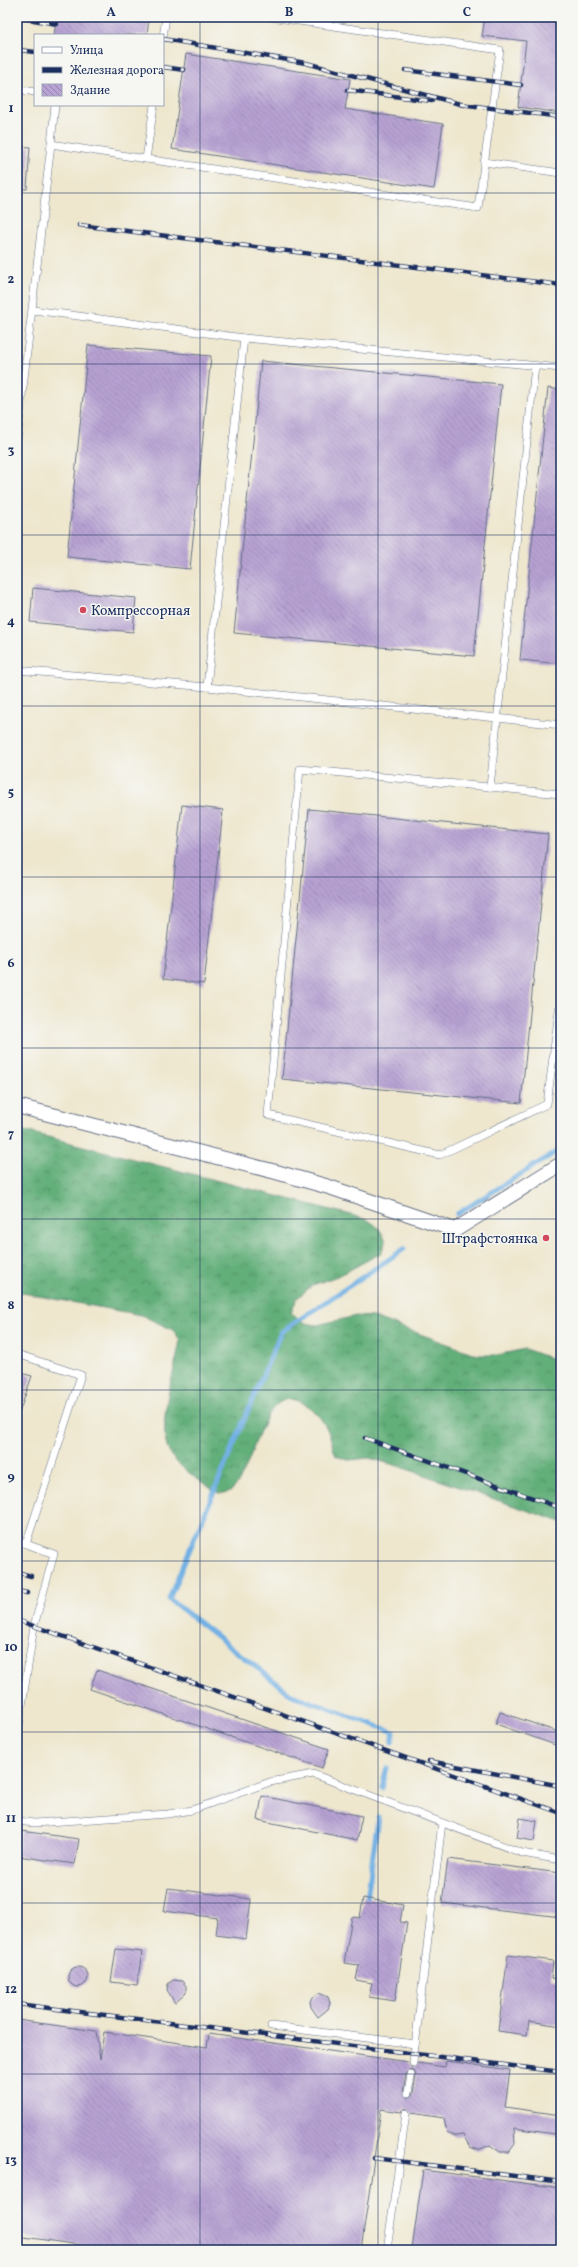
<svg xmlns="http://www.w3.org/2000/svg" width="578" height="2267" font-family="Vollkorn,serif">
	<style>
		.forest { fill: url(#forest-crowns); stroke: #3e6f6c }
		.lines { fill: none; stroke-linecap: round; stroke-linejoin: round }
		.stream { stroke: #71b0e4; stroke-width: 5 }
		.building { fill: url(#building-back-hatch); fill-rule: evenodd }
		.service-casing { stroke: #656f85; stroke-width: 8 }
		.minor-casing { stroke: #656f85; stroke-width: 16 }
		.service { stroke: #fff; stroke-width: 7 }
		.minor { stroke: #fff; stroke-width: 14 }
		.rail-casing { stroke: #1b2f5e; stroke-width: 4.5 }
		.rail { stroke: #f6f6f2; stroke-width: 3; stroke-dasharray: 9; stroke-linecap: butt }
		.grid { fill: none; stroke: #1b2f5e; stroke-width: 1; stroke-opacity: 0.55 }
		.poi-dot { fill: #d1495b; stroke: #f6f6f2; stroke-width: 1.5 }
		.labels { text-anchor: middle; stroke-width: 3; stroke-linejoin: round; paint-order: stroke }
		.poi-label { font-size: 14px; fill: #1b2f5e; stroke: #f6f6f2; text-anchor: start }
		.neatline { fill: none; stroke: #1b2f5e; stroke-width: 1.5 }
		.grid-label { font-size: 13px; text-anchor: middle; font-weight: bold; fill: #1b2f5e }
	</style>
	<defs>
		<pattern id="forest-crowns" width="20" height="18" patternUnits="userSpaceOnUse"><rect width="20" height="18" fill="#62af79"/><path d="M2 6a3 3 0 1 1 6 0M12 15a3 3 0 1 1 6 0" fill="none" stroke="#508f66"/></pattern>
		<pattern id="building-back-hatch" width="6" height="6" patternUnits="userSpaceOnUse"><rect width="6" height="6" fill="#b7a2d3"/><path d="M-1 5l2 2M0 0l6 6M5-1l2 2" fill="none" stroke="#9484ae"/></pattern>
	</defs>
	<rect width="100%" height="100%" fill="#f6f6f2"/>
	<filter id="ink" filterUnits="userSpaceOnUse"><feTurbulence type="fractalNoise" baseFrequency=".025" numOctaves="2"/><feDisplacementMap in="SourceGraphic" scale="8" xChannelSelector="R" yChannelSelector="G"/><feConvolveMatrix kernelMatrix="1 2 1 2 8 2 1 2 1" color-interpolation-filters="sRGB"/></filter>
	<filter id="wash" filterUnits="userSpaceOnUse"><feTurbulence type="fractalNoise" baseFrequency=".012" numOctaves="4" result="noise"/><feDisplacementMap in="SourceGraphic" scale="16" xChannelSelector="R" yChannelSelector="G"/><feGaussianBlur stdDeviation="0.9" result="paint"/><feColorMatrix in="noise" values="0 0 0 0 0 0 0 0 0 0 0 0 0 0 0 0 0 1.4 0 .05"/><feComposite in="paint" operator="in"/></filter>
	<g filter="url(#wash)">
		<rect width="100%" height="100%" fill="#eee7ce"/>
		<path class="forest" d="M17,1129L351,1215C370,1220 378,1223 386,1241L381,1253L340,1275L313,1285L297,1298L291,1313L305,1323L317,1325L356,1316L373,1317L478,1355H497L525,1349L561,1362V1522L398,1466L369,1458L348,1460L336,1456C332,1447 331,1435 326,1427C319,1415 312,1407 300,1402C261,1383 254,1472 232,1490C229,1492 224,1493 220,1494C209,1488 175,1464 170,1454C155,1423 175,1374 180,1340L173,1330L141,1315L17,1292Z"/>
		<g class="lines">
			<g class="stream">
				<polyline points="457,1214 561,1149"/>
				<polyline points="392,1742 394,1732 292,1695 169,1599 281,1332 404,1249"/>
				<polyline points="382,1788 387,1768"/>
				<polyline points="367,1899 378,1817"/>
			</g>
		</g>
		<g id="blocks">
			<g class="building">
				<polygon points="57,17 149,17 147,35 54,35"/>
				<polygon points="485,17 561,17 561,113 518,107 526,41 482,36"/>
				<polygon points="186,54 350,79 345,109 443,124 434,189 172,149"/>
				<polygon points="17,146 30,147 27,189 17,189"/>
				<polygon points="88,345 211,356 190,569 67,557"/>
				<polygon points="261,361 501,384 474,656 234,633"/>
				<polygon points="548,388 561,390 561,664 520,660"/>
				<polygon points="33,588 136,598 133,632 30,622"/>
				<polygon points="182,805 223,810 204,984 163,979"/>
				<polygon points="309,809 548,834 521,1103 282,1079"/>
				<polygon points="17,1372 32,1376 19,1413 17,1413"/>
				<polygon points="97,1670 329,1749 322,1768 90,1689"/>
				<polygon points="500,1712 561,1733 561,1747 496,1724"/>
				<polygon points="262,1796 362,1816 357,1840 258,1820"/>
				<polygon points="520,1818 537,1821 534,1841 517,1838"/>
				<polygon points="21,1831 79,1839 75,1864 17,1856"/>
				<polygon points="448,1859 561,1873 561,1917 442,1903"/>
				<polygon points="168,1888 251,1899 246,1939 216,1935 218,1918 164,1911"/>
				<polygon points="363,1898 403,1905 400,1922 407,1923 395,2001 369,1997 372,1983 356,1980 359,1965 344,1963 352,1917 360,1918"/>
				<polygon points="116,1949 142,1952 137,1985 111,1982"/>
				<polygon points="508,1955 553,1961 551,1978 561,1980 561,2026 529,2021 527,2035 498,2031"/>
				<circle cx="78" cy="1977" r="10"/>
				<polygon points="173,1980 182,1981 186,1986 186,1993 175,2003 167,1990 168,1984"/>
				<polygon points="319,1993 328,1997 330,2003 328,2009 318,2017 311,2007 310,2001 314,1996"/>
				<path d="M17,2020L96,2031L100,2059L104,2032L207,2047L209,2034L408,2062L412,2068L418,2063L445,2067L446,2061L510,2070L505,2107L561,2115V2135L514,2128L515,2144L509,2152H500L490,2145L478,2150L470,2147L463,2135L455,2136L447,2132L444,2118L411,2113L406,2108L401,2112L381,2109L361,2250H115L17,2236ZM410,2070L414,2071L416,2076L413,2094L408,2098L403,2092L406,2074Z"/>
				<polygon points="423,2170 561,2188 556,2222 561,2220 561,2250 412,2250"/>
			</g>
		</g>
	</g>
	<g filter="url(#ink)">
		<use href="#blocks" fill-opacity="0" stroke="#656f85" stroke-width="1"/>
		<g class="lines">
			<g class="service-casing">
				<g id="service">
					<polyline points="163,37 166,17"/>
					<polyline points="17,89 35,92"/>
					<polyline points="154,105 146,159 478,208 500,50 271,17"/>
					<polyline points="51,144 55,105"/>
					<polyline points="484,162 561,173"/>
					<polyline points="33,310 244,338 561,368"/>
					<polyline points="17,439 51,144 146,159"/>
					<polyline points="17,670 207,687 561,725"/>
					<polyline points="207,687 244,338"/>
					<polyline points="490,787 535,366"/>
					<polyline points="561,794 300,769 268,1115 440,1155 547,1104 561,995"/>
					<polyline points="17,1354 81,1375 26,1544 17,1541"/>
					<polyline points="17,1739 34,1626 54,1554 26,1544"/>
					<polyline points="17,1821 34,1823 168,1814 192,1810 270,1782 313,1774 522,1853 561,1860"/>
					<polyline points="271,2026 415,2044"/>
					<polyline points="413,2063 442,1823"/>
					<polyline points="408,2093 411,2075"/>
					<polyline points="387,2250 406,2113"/>
				</g>
			</g>
			<g class="minor-casing">
				<polyline id="minor" points="17,1106 276,1172 329,1187 455,1230 561,1164"/>
			</g>
			<use href="#service" class="service"/>
			<use href="#minor" class="minor"/>
			<g class="rail-casing">
				<g id="rail">
					<polyline points="22,18 57,24"/>
					<polyline points="163,39 306,63 464,105"/>
					<polyline points="19,50 35,52"/>
					<polyline points="163,67 184,70"/>
					<polyline points="405,70 521,85"/>
					<polyline points="347,90 432,101"/>
					<polyline points="460,104 561,117"/>
					<polyline points="79,225 561,285"/>
					<polyline points="365,1438 561,1508"/>
					<polyline points="17,1572 31,1576"/>
					<polyline points="17,1591 27,1593"/>
					<polyline points="17,1620 561,1813"/>
					<polyline points="429,1761 561,1786"/>
					<polyline points="17,2004 561,2072"/>
					<polyline points="374,2158 561,2182"/>
				</g>
			</g>
			<use href="#rail" class="rail"/>
		</g>
	</g>
	<path class="grid" d="M200,17V2250M378,17V2250M17,193H561M17,364H561M17,535H561M17,706H561M17,877H561M17,1048H561M17,1219H561M17,1390H561M17,1561H561M17,1732H561M17,1903H561M17,2074H561"/>
	<g class="poi-dot">
		<circle cx="83" cy="610" r="4"/>
		<circle cx="546" cy="1238" r="4"/>
	</g>
	<g class="labels">
		<g class="poi-label">
			<text x="91" y="615">Компрессорная</text>
			<text x="538" y="1243" text-anchor="end">Штрафстоянка</text>
		</g>
	</g>
	<rect width="578" height="2267" fill="none" stroke="#f6f6f2" stroke-width="44"/>
	<rect x="34" y="34" width="130" height="72" fill="#f6f6f2" stroke="#9ea6b7"/>
	<rect x="42" y="47" width="20" height="6" fill="#ffffff" stroke="#9ea6b7"/>
	<text x="70" y="54" font-size="12" fill="#1b2f5e">Улица</text>
	<rect x="42" y="67" width="20" height="6" fill="#1b2f5e" stroke="#9ea6b7"/>
	<text x="70" y="74" font-size="12" fill="#1b2f5e">Железная дорога</text>
	<rect x="42" y="84" width="20" height="12" fill="url(#building-back-hatch)" stroke="#9ea6b7"/>
	<text x="70" y="94" font-size="12" fill="#1b2f5e">Здание</text>
	<rect x="22" y="22" width="534" height="2223" class="neatline"/>
	<g class="grid-label">
		<text x="111" y="16">A</text>
		<text x="289" y="16">B</text>
		<text x="467" y="16">C</text>
		<text x="11" y="112">1</text>
		<text x="11" y="283">2</text>
		<text x="11" y="454">3</text>
		<text x="11" y="625">4</text>
		<text x="11" y="796">5</text>
		<text x="11" y="967">6</text>
		<text x="11" y="1138">7</text>
		<text x="11" y="1309">8</text>
		<text x="11" y="1480">9</text>
		<text x="11" y="1651">10</text>
		<text x="11" y="1822">11</text>
		<text x="11" y="1993">12</text>
		<text x="11" y="2164">13</text>
	</g>
</svg>
